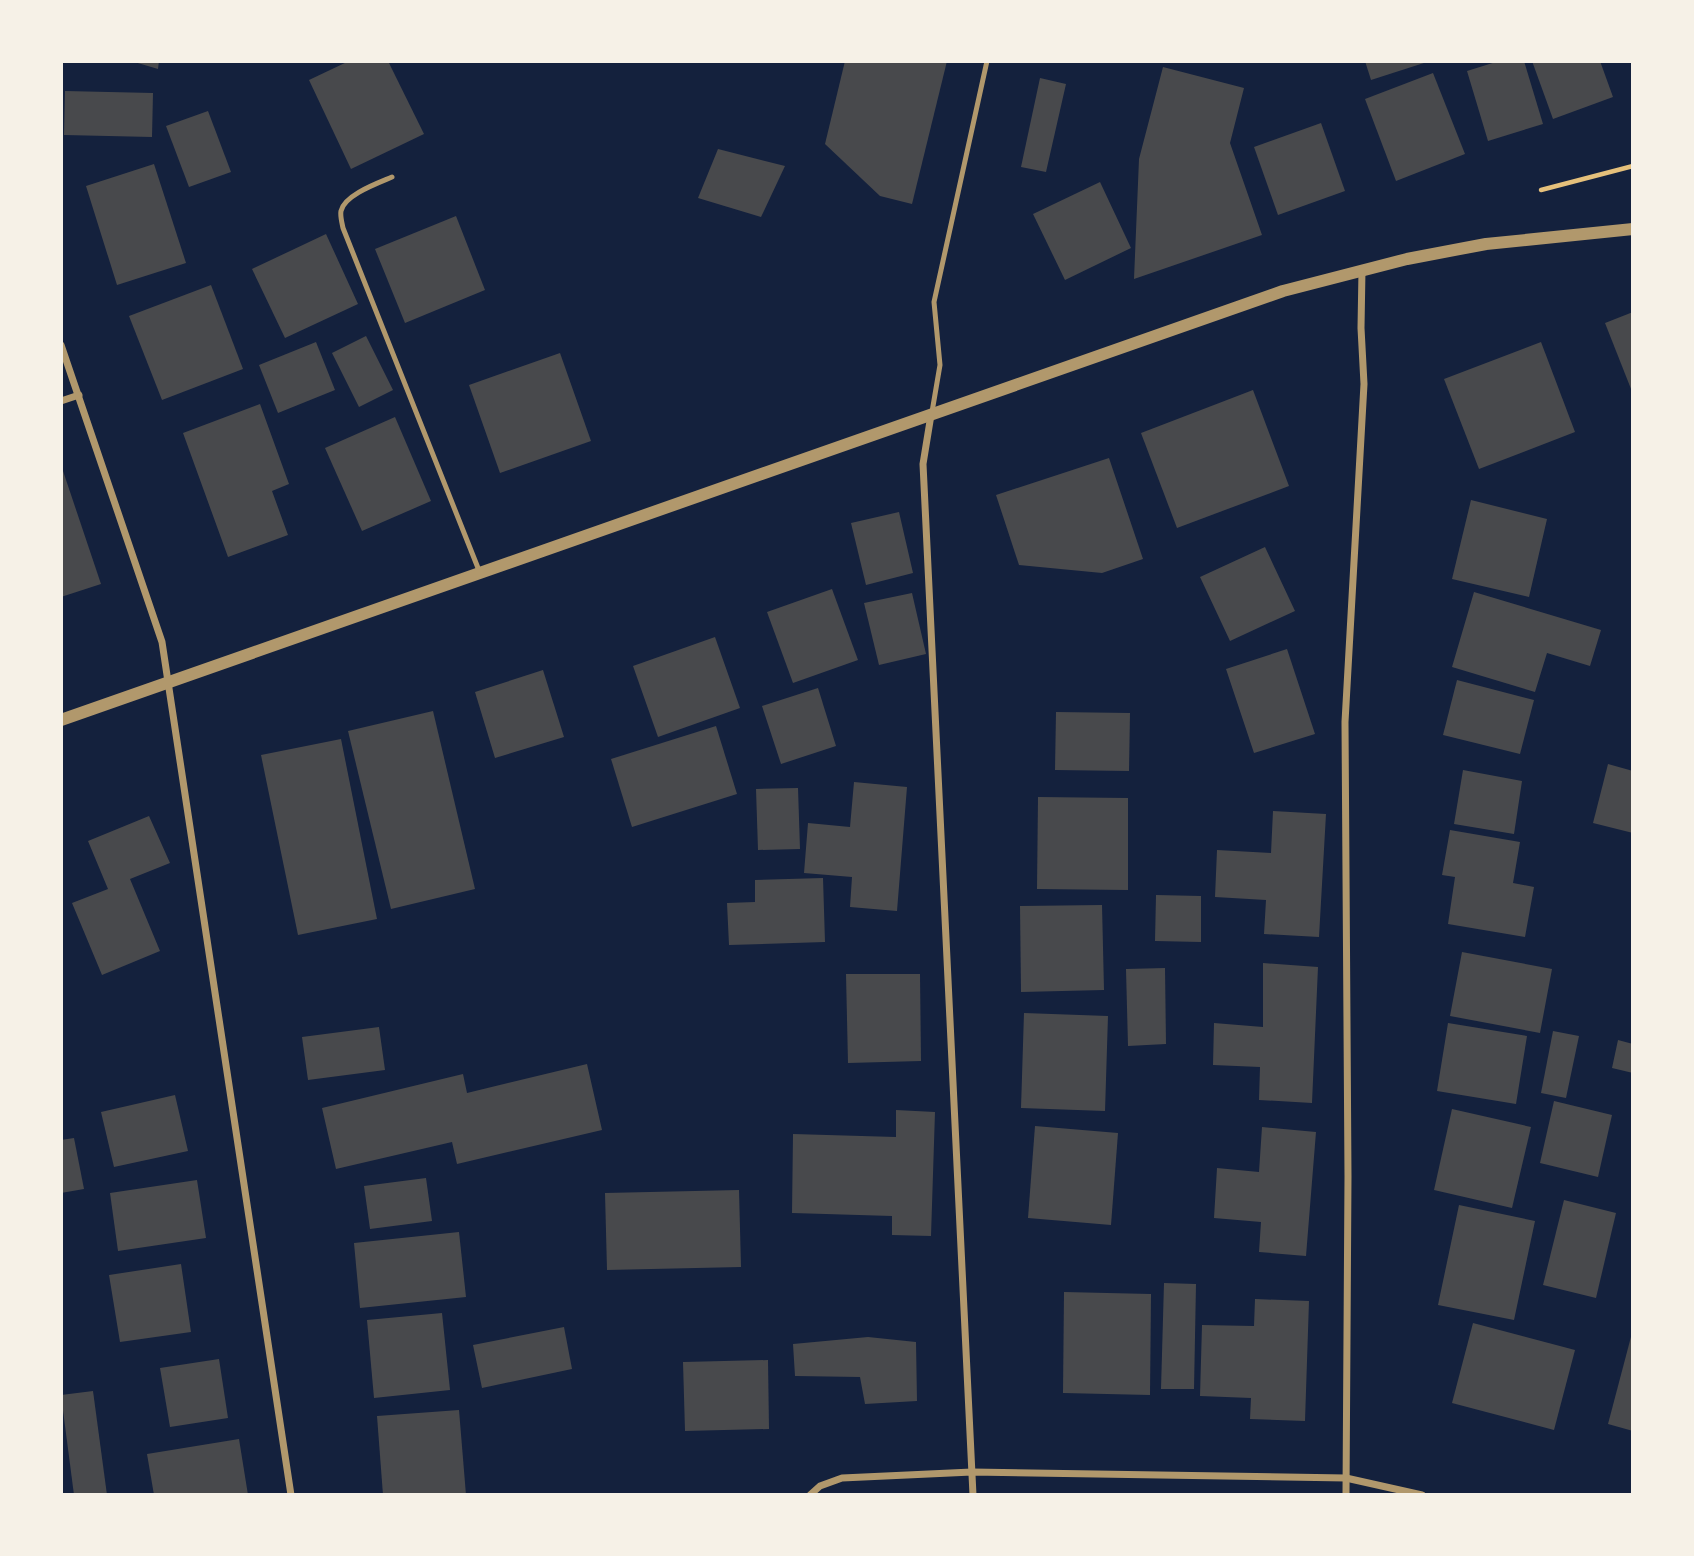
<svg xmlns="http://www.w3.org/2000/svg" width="1694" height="1556" font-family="Inter,sans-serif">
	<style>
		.building { fill: #48494c }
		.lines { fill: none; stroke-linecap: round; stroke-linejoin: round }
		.path { stroke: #e5c07b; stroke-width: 4.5 }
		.service { stroke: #b1986c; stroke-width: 5 }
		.minor { stroke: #b1986c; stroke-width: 7 }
		.tertiary { stroke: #b1986c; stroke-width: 12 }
	</style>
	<rect width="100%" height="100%" fill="#14213d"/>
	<g class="building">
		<polygon points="131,61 159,61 158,69"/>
		<polygon points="349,61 388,61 424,134 351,169 309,80"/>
		<polygon points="845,61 947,61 912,204 880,196 825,144"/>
		<polygon points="1365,61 1427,61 1427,62 1371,80"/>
		<polygon points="1499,61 1524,61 1543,124 1488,141 1467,71"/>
		<polygon points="1532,61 1600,61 1613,97 1553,119"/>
		<polygon points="1163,67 1244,88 1230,143 1262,235 1134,279 1139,159"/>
		<polygon points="1433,73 1465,154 1396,181 1365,99"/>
		<polygon points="1040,78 1066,84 1046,172 1021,167"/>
		<polygon points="65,91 153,93 152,137 64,135"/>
		<polygon points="208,111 231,172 189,187 166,126"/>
		<polygon points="1321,123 1345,191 1278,215 1254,147"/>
		<polygon points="718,149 785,166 761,217 698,198"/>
		<polygon points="154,164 186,263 117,285 86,186"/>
		<polygon points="1100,182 1131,248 1065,280 1033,214"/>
		<polygon points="456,216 485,290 405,323 375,249"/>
		<polygon points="326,234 358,304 285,338 252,269"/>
		<polygon points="211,285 243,369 162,400 129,316"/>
		<polygon points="1633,312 1633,394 1605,323"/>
		<polygon points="366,336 393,390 359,407 332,353"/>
		<polygon points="316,342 335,390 278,413 259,365"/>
		<polygon points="1541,342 1575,432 1479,469 1444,379"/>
		<polygon points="560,353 591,441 500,473 469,385"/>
		<polygon points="1253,390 1289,486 1177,528 1141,433"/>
		<polygon points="260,404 289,484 272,491 288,535 228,557 183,433"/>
		<polygon points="395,417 431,501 362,531 325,448"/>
		<polygon points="1109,458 1143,559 1102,573 1019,565 996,495"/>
		<polygon points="61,465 101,584 61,597"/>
		<polygon points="1471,500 1547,519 1529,597 1452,579"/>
		<polygon points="899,512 913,573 866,585 851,523"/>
		<polygon points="1265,547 1295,611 1230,641 1200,577"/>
		<polygon points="832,589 858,660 793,683 767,612"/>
		<polygon points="1474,592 1601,630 1590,666 1547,653 1535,692 1452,667"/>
		<polygon points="912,593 926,654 879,665 864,603"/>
		<polygon points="715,637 740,708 658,737 633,666"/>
		<polygon points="1287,649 1315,734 1254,753 1226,669"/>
		<polygon points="543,670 564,737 495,758 475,692"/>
		<polygon points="1457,680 1534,700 1520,754 1443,735"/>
		<polygon points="818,688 836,746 781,764 762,706"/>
		<polygon points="433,711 475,889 391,909 348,731"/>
		<polygon points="1056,712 1130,713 1129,771 1055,770"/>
		<polygon points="716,726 737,794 632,827 611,759"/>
		<polygon points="341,739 377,919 298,935 261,755"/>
		<polygon points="1608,764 1633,771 1633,833 1593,823"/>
		<polygon points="1463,770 1522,781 1514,834 1454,824"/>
		<polygon points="854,782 907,787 897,911 850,907 852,877 804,873 808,823 850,827"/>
		<polygon points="798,788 800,849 758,850 756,789"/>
		<polygon points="1038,797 1128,798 1128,890 1037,889"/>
		<polygon points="1273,811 1326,814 1319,937 1264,934 1266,900 1215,897 1217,850 1271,853"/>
		<polygon points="149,816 170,863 130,879 160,951 102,975 72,903 108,889 88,841"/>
		<polygon points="1450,830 1520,842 1513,883 1534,887 1525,937 1448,924 1455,877 1442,875"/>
		<polygon points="823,878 825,942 729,945 727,903 755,902 755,880"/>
		<polygon points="1156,895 1201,896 1201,942 1155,941"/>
		<polygon points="1102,905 1104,990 1021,992 1020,906"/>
		<polygon points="1462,952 1552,969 1540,1033 1450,1016"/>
		<polygon points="1263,963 1318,967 1312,1103 1259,1100 1260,1067 1213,1065 1214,1023 1263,1027"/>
		<polygon points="1165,968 1166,1044 1128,1046 1126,969"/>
		<polygon points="846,974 920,974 921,1061 848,1063"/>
		<polygon points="1024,1013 1108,1016 1105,1111 1021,1108"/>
		<polygon points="1448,1023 1527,1036 1516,1104 1437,1091"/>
		<polygon points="379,1027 385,1070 308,1080 302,1037"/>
		<polygon points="1553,1031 1579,1036 1566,1098 1541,1093"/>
		<polygon points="1618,1040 1633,1044 1633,1073 1612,1068"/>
		<polygon points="587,1064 602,1130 457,1164 452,1142 336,1169 322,1108 463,1074 467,1093"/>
		<polygon points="175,1095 188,1151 114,1167 101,1112"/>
		<polygon points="1554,1101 1612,1115 1598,1177 1540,1163"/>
		<polygon points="1452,1109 1531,1127 1512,1208 1434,1190"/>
		<polygon points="896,1110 935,1112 931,1236 892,1235 892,1216 792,1213 793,1134 896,1137"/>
		<polygon points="1035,1126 1118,1133 1111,1225 1028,1218"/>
		<polygon points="1262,1127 1316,1132 1306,1256 1259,1252 1261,1222 1214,1218 1217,1168 1259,1172"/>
		<polygon points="74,1138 84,1189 61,1193 61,1140"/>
		<polygon points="426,1178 432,1221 370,1229 364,1186"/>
		<polygon points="197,1180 206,1238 118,1251 110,1193"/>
		<polygon points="739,1190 741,1267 607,1270 605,1193"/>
		<polygon points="1564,1200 1616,1213 1596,1298 1543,1285"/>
		<polygon points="1459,1205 1535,1221 1514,1320 1438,1305"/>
		<polygon points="459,1232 466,1297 360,1308 354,1243"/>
		<polygon points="181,1264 191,1332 120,1342 109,1275"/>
		<polygon points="1164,1283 1196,1284 1194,1389 1161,1389"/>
		<polygon points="1064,1292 1151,1294 1150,1395 1063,1393"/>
		<polygon points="1255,1299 1309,1301 1305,1421 1250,1419 1251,1398 1200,1396 1202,1325 1254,1326"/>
		<polygon points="442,1313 450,1390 374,1398 367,1320"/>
		<polygon points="1473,1323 1575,1350 1554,1430 1452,1403"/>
		<polygon points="564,1327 572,1369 482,1388 473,1345"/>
		<polygon points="1632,1333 1633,1333 1633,1431 1608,1424"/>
		<polygon points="868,1337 916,1342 917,1401 865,1404 860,1377 795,1376 793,1344"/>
		<polygon points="219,1359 228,1418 170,1427 160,1368"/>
		<polygon points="768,1360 769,1429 685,1431 683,1362"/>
		<polygon points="93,1391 107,1495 74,1495 61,1395"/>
		<polygon points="459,1410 466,1495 383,1495 377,1416"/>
		<polygon points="239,1439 248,1495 154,1495 147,1454"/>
	</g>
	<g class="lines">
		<polyline class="path" points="1541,190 1633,166"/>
		<g class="service">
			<path d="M392,177C378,183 344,195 341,211C340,216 342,223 343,228L480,573"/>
			<polyline points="932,412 940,365 934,302 987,61"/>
		</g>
		<g class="minor">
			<polyline points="61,345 162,642 291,1495"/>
			<polyline points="61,401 79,395"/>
			<polyline points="931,415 923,464 973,1495"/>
			<polyline points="810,1495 820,1486 842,1478 972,1472 1346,1478 1422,1495"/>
			<polyline points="1346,1495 1348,1176 1345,722 1364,384 1361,328 1362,270"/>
		</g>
		<polyline class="tertiary" points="61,720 1283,291 1407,259 1486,244 1633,229"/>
	</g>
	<rect width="1694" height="1556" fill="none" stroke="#f6f1e7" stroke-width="126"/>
</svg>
